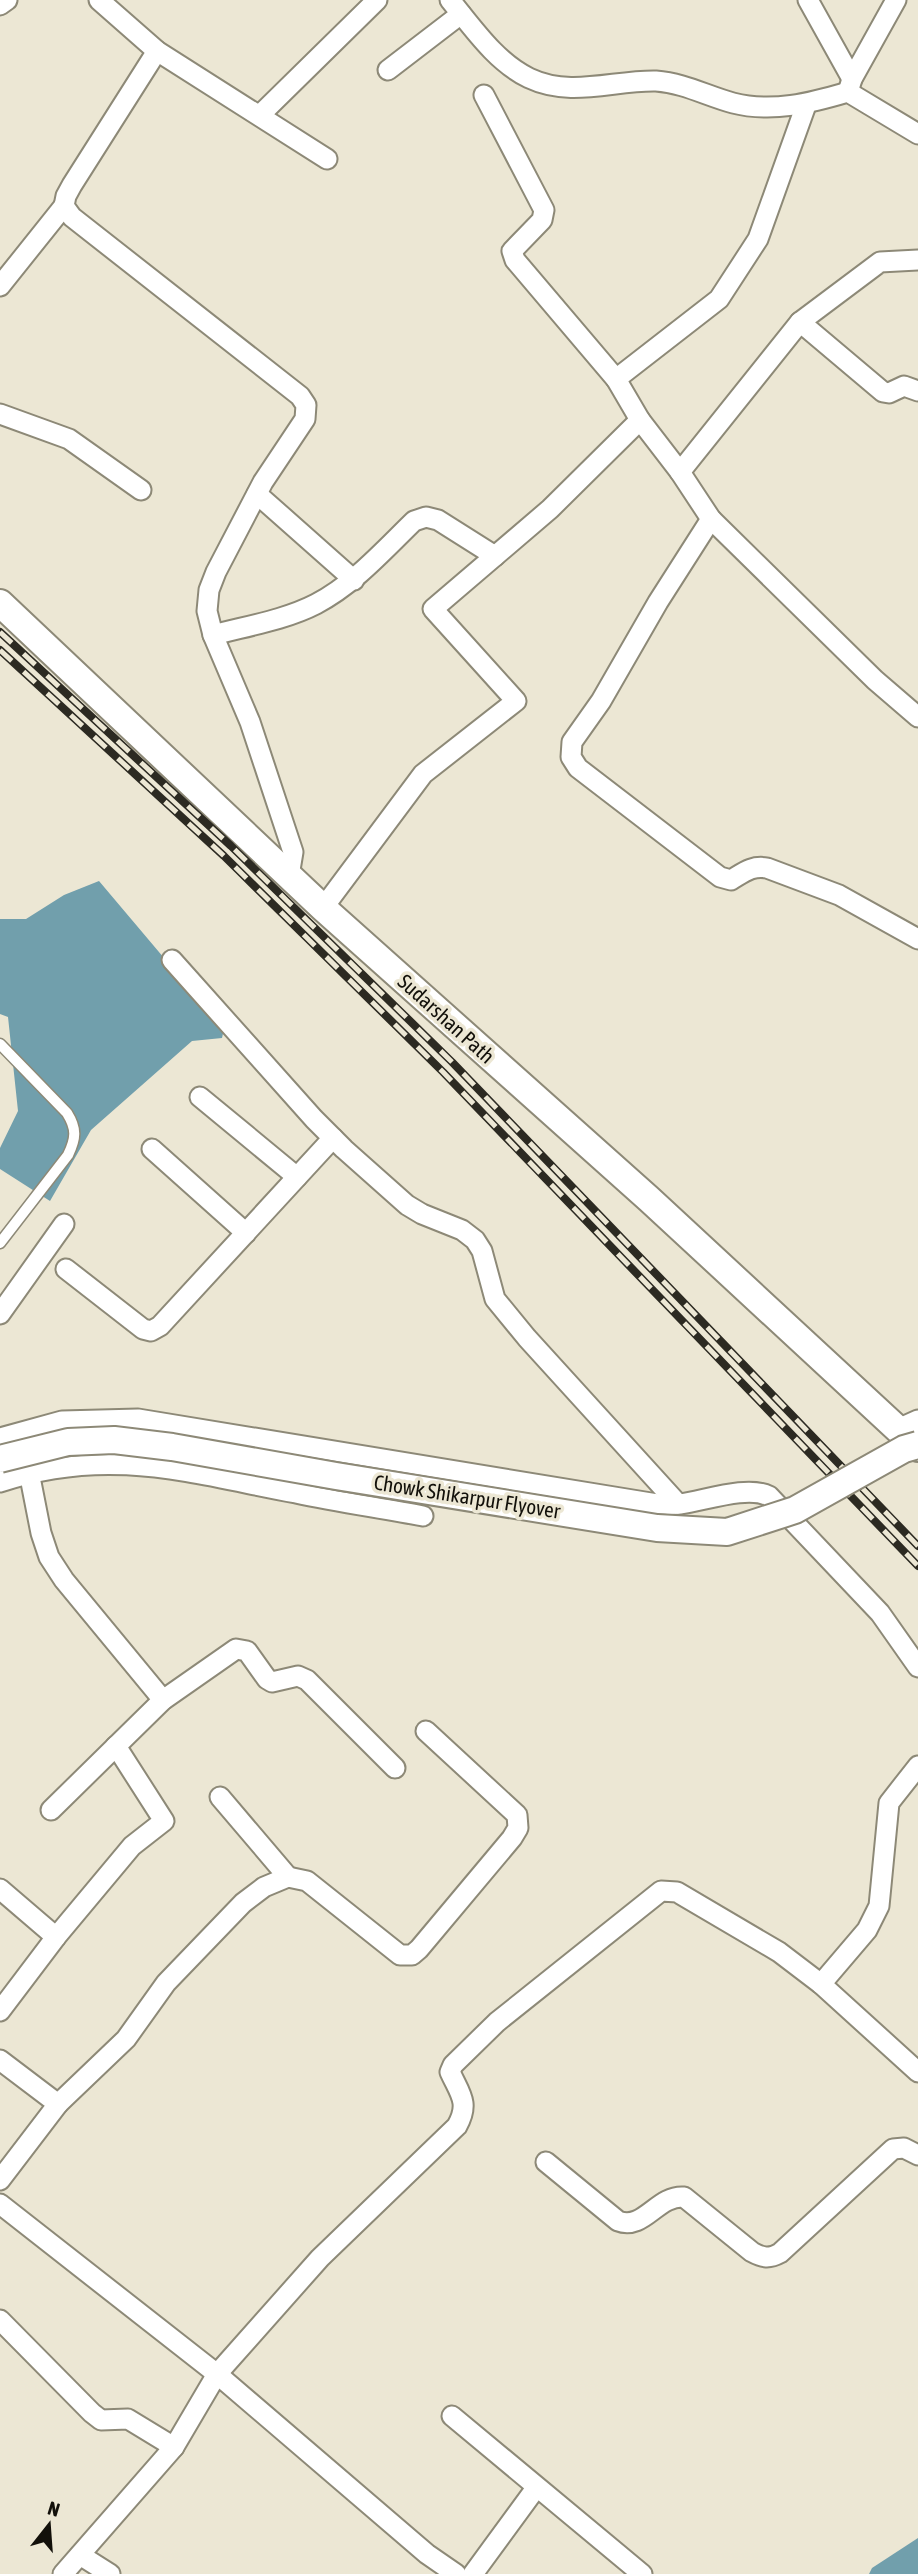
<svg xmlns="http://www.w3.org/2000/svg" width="918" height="2574" font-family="'Asap Condensed',sans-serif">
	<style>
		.water { fill: #719fac }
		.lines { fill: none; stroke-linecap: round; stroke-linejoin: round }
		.lane-casing { stroke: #8d8977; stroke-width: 13 }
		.street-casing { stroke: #8d8977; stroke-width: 23 }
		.secondary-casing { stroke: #8d8977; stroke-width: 30 }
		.lane { stroke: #fff; stroke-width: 10 }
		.street { stroke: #fff; stroke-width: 19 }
		.secondary { stroke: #fff; stroke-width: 26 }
		.rail-casing { stroke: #2c2a22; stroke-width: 8 }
		.rail { stroke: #ece7d4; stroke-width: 5; stroke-dasharray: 16; stroke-linecap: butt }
		.secondary-bridge-casing { stroke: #8d8977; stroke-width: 30; stroke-linecap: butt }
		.secondary-bridge { stroke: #fff; stroke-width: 26 }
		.labels { text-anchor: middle; stroke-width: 7; stroke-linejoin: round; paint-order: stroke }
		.street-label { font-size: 21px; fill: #12100a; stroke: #ece7d4 }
	</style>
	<rect width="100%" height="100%" fill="#ece7d4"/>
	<g class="water">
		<polygon points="99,881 224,1029 222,1038 192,1041 91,1130 50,1201 0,1169 0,1148 18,1111 8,1017 0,1014 0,919 26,919 64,895"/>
		<polygon points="918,2538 918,2574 869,2574 872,2568"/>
	</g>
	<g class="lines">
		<g class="lane-casing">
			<path id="lane" d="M0,1044L67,1113C77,1129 76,1138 68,1155L0,1243"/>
		</g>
		<g class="street-casing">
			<g id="street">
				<polyline points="99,0 157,51 327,159"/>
				<path d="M450,0C473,28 496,62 529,78C571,98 613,80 656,81C684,83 707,96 733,103C772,113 811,103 848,92L918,134"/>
				<polyline points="808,0 852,79"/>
				<polyline points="0,5 7,0"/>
				<polyline points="157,51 72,185 66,196 64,206 72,217 300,396 306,405 305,419 263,482 216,572 209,590 207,611 213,635 250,722 293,852 289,876"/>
				<polyline points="388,70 461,14"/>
				<polyline points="848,92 852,79 896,0"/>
				<polyline points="484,95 544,210 542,220 512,251 515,260 616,379"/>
				<polyline points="806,105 758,239 719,299 616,379 640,420 680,472 711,519 875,680 918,717"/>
				<polyline points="260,115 377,0"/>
				<polyline points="0,286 64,206"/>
				<polyline points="800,322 883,392 889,393 904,386 918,391"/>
				<polyline points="0,414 69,439 141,490"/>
				<polyline points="680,472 800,322 880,262 918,260"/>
				<polyline points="257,494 354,580"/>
				<path d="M711,519L658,602L601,701L572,742L571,757L578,768L720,877L731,880C743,873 752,865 767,868L839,895L918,939"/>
				<path d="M213,635C247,626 285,620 316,604C354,584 383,551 414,521L426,517L438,520L495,556"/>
				<polyline points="323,908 423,774 516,701 433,609 550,509 640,420"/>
				<polyline points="172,960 314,1119 344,1149 407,1205 422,1214 462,1230 475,1240 482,1251 495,1299 527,1338 678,1504"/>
				<polyline points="200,1097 297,1177"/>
				<polyline points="152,1149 246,1233"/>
				<polyline points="66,1269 143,1329 151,1331 160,1326 333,1138"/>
				<polyline points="0,1314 64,1224"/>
				<polyline points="898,1429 918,1420"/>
				<path d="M0,1438L62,1421L138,1419L657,1504C664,1504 672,1505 680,1504C704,1501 747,1485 769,1496L880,1613L918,1667"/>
				<polyline points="29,1472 41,1533 49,1557 64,1580 163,1700"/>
				<path d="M0,1482C108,1446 189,1473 296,1493C338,1502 381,1508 423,1516"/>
				<polyline points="220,1797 288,1877"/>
				<polyline points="51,1810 163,1700 236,1649 247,1651 267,1679 272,1682 298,1676 307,1680 395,1768"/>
				<polyline points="0,1889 56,1937"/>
				<polyline points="821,1984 867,1930 879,1906 889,1803 918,1766"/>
				<polyline points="0,2011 56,1937 132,1846 164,1821 116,1746"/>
				<polyline points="0,2060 58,2104 0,2180"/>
				<polyline points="58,2104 126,2039 166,1983 243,1903 264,1887 288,1877 307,1881 400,1955 412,1955 419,1949 512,1838 518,1828 517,1815 426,1731"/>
				<path d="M546,2162L618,2221C644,2231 657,2195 684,2197L752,2252C763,2258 769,2259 780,2253L893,2149L904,2148L918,2155"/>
				<polyline points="0,2204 217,2374 427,2554 456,2574"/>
				<polyline points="0,2320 92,2413 101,2420 128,2419 174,2447"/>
				<polyline points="452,2416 642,2574"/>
				<polyline points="80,2555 110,2574"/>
				<path d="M63,2574L174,2447L217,2374L320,2258L457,2126C470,2103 460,2094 450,2072L453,2065L497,2022L661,1891L677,1892L779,1952L821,1984L918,2072"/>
				<polyline points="473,2574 536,2488"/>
			</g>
		</g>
		<g class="secondary-casing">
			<polyline id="secondary" points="0,603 323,908 649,1199 918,1448"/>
		</g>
		<use href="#lane" class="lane"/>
		<use href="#street" class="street"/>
		<use href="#secondary" class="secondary"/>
		<g class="rail-casing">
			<g id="rail">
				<polyline points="0,632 231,846 452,1062 918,1546"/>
				<polyline points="0,650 224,856 443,1072 918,1566"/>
			</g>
		</g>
		<use href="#rail" class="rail"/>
		<g class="secondary-bridge-casing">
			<polyline id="secondary-bridge" points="0,1459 68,1442 114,1440 172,1447 336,1476 657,1528 727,1532 795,1510 904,1449 918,1445"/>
		</g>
		<use href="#secondary-bridge" class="secondary-bridge"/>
	</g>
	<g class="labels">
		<g class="street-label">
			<text transform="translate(446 1019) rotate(42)" y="7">Sudarshan Path</text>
			<text transform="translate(467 1497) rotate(9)" y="7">Chowk Shikarpur Flyover</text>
		</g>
	</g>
	<g transform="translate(49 2525) rotate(17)" stroke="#ece7d4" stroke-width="5" paint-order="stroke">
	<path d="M0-5L12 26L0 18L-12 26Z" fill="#12100a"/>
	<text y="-10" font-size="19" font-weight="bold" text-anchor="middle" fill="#12100a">N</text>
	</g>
</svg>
